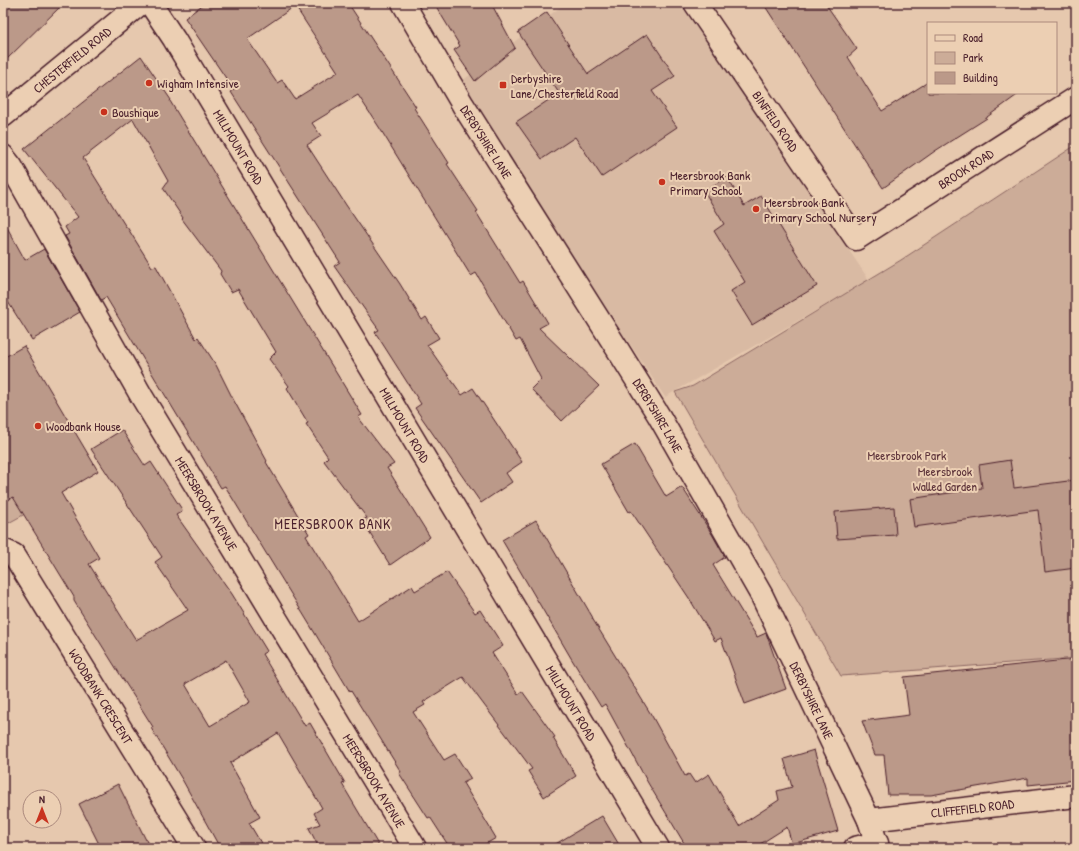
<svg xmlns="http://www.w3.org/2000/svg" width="1079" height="851" font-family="'Patrick Hand',sans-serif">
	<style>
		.built { fill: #d9baa3 }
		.green { fill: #ccac98; stroke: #8b6662 }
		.building { fill: #bb9989; stroke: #4a1f2b; fill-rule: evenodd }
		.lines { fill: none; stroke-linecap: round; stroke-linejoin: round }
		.street-casing { stroke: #4a1f2b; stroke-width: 25 }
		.highway-casing { stroke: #4a1f2b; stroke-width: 25 }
		.street { stroke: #eccfb3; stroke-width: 22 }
		.highway { stroke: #eccfb3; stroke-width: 22 }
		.poi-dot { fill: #c8321e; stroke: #eccfb3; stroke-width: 1.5 }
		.labels { text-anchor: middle; stroke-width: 4; stroke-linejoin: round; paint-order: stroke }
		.street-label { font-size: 13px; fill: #4a1f2b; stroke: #eccfb3 }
		.poi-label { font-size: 13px; fill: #4a1f2b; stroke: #eccfb3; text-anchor: start }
		.park-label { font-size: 13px; fill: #5e343b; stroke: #eccfb3 }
		.neighbourhood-label { font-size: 14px; letter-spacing: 1px; fill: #4a1f2b; stroke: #eccfb3 }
	</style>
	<rect width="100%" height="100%" fill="#e6c8ae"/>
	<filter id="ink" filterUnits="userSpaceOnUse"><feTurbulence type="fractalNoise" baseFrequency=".025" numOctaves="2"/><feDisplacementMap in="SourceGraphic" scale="8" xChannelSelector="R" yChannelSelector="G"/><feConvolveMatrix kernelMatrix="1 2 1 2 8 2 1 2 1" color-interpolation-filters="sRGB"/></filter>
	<g filter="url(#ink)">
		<polygon class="built" points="566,3 682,3 869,280 665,397 458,84"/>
		<g class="green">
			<polygon points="1076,145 1076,658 841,676 675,392 693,386 901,260"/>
			<polygon points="24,491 34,509 3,526 3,503"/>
		</g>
		<g class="building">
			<polygon points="3,3 64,3 3,63"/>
			<path d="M205,3H348L416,107L414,108L449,163L447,164L478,211L476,212L520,283L523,281L548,323L539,328L599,386L562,421L531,389L541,379L520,339L516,341L476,273L471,276L379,127L358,95L312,123L321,136L307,145L346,205L400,284L422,320L426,317L439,338L427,345L462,395L473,388L522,462L506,473L512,482L481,503L415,408L421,404L375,332L379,330L334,266L340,262L231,92L234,90L185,18ZM295,6L338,72L295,99L282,80L277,83L247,39Z"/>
			<polygon points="434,3 491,3 515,48 475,81 454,50 460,46"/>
			<polygon points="763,3 825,3 857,49 848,57 882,111 928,82 928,93 1020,93 987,117 987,118 935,151 883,188"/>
			<polygon points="547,12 588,74 647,34 675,76 652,91 677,127 602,177 575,137 542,159 516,122 559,93 518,32"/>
			<polygon points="141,56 171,100 170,101 362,415 358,417 394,464 387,468 430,537 390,565 362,520 367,518 324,461 328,457 306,424 308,423 287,388 289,386 269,359 276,352 238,289 231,292 220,274 221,271 182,219 183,218 163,188 168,181 133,119 83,158 126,227 127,227 152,267 156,266 196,339 198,337 216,365 233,399 267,461 266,462 309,534 306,536 358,621 412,586 415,591 447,572 475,613 480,610 503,646 492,653 518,694 522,691 555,737 553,738 576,776 544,797 528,771 532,769 463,677 423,702 425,705 413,712 444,760 455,754 471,779 463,783 496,838 479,848 450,848 430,817 428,818 399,773 401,772 351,691 350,692 316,635 225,486 221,488 106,297 101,300 65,236 69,234 65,227 78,217 24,149"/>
			<polygon points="727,177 744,206 761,196 817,286 752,325 731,291 745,282 714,231 724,224 704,191"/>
			<polygon points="3,220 25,260 44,249 80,312 32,340 3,294"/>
			<path d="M24,346L98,471L61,493L99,558L89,564L136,640L188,610L155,562L162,557L91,449L122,430L145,466L151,462L183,511L176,515L232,594L267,651L262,654L305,726L310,723L345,783L342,784L380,848H319L309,828L320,824L314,813L322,808L278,733L230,763L260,817L249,823L264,848H220L183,781L151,728L153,727L74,601V597L13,497L3,503V358ZM226,660L250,702L210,726L185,684Z"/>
			<polygon points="635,444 666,497 682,487 712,534 725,557 713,565 757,637 766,633 786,689 745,704 721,638 715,641 689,598 631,511 629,512 601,464"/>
			<polygon points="1010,460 1014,488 1076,480 1076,568 1045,572 1038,510 914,527 910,499 982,488 979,465"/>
			<polygon points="894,507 896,535 837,539 835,512"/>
			<polygon points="536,520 593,618 592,618 652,716 685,776 689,774 695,783 709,774 739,826 779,800 777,791 792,787 784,759 814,750 838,831 792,844 787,827 754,848 687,848 648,783 605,704 601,707 571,658 502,540"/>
			<polygon points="1076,659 1076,780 1028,785 1028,778 931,795 888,795 884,755 875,755 862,721 909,715 904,677"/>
			<polygon points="118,784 150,848 101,848 79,804"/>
			<polygon points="602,816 621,848 549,848"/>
		</g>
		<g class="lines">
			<g class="street-casing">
				<g id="street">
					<path id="s1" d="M150,3L174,39L658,848"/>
					<path id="s2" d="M403,3L463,105L618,350L659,416L762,596L869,820L878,848"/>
					<path id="s3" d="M695,3L856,239L1076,98"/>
					<path id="s4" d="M3,156L11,166L142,397L415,848"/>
					<path id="s5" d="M3,550L14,555L19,563L194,848"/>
					<path id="s6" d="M869,820L1076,796"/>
					<polyline points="855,848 877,843"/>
				</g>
			</g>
			<g class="highway-casing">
				<g id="highway">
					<path id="s7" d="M3,116L141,3"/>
				</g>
			</g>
			<use href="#street" class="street"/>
			<use href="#highway" class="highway"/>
		</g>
	</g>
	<g class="poi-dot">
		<circle cx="149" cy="83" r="4"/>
		<rect x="499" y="81" width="8" height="8" rx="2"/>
		<circle cx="104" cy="112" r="4"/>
		<circle cx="662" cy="182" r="4"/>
		<circle cx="756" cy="209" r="4"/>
		<circle cx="38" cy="426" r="4"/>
	</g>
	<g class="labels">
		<g class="street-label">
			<text dy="5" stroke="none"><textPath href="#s7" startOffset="89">CHESTERFIELD ROAD</textPath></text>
			<text dy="5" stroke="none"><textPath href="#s3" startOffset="143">BINFIELD ROAD</textPath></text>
			<text dy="5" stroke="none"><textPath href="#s2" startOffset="162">DERBYSHIRE LANE</textPath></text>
			<text dy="5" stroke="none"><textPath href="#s1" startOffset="169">MILLMOUNT ROAD</textPath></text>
			<text dy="5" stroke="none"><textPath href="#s3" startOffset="416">BROOK ROAD</textPath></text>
			<text dy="5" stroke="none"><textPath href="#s2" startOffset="485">DERBYSHIRE LANE</textPath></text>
			<text dy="5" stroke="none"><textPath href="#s1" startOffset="493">MILLMOUNT ROAD</textPath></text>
			<text dy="5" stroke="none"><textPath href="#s4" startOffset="403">MEERSBROOK AVENUE</textPath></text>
			<text dy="5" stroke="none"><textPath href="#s5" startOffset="178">WOODBANK CRESCENT</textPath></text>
			<text dy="5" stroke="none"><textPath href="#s2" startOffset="809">DERBYSHIRE LANE</textPath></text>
			<text dy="5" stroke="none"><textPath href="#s1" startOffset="817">MILLMOUNT ROAD</textPath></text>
			<text dy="5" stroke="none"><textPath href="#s4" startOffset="727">MEERSBROOK AVENUE</textPath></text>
			<text dy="5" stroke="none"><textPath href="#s6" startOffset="104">CLIFFEFIELD ROAD</textPath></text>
		</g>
		<g class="poi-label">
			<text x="511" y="83">Derbyshire<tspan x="511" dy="15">Lane/Chesterfield Road</tspan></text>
			<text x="157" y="88">Wigham Intensive</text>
			<text x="112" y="117">Boushique</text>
			<text x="670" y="180">Meersbrook Bank<tspan x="670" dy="15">Primary School</tspan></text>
			<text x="764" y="207">Meersbrook Bank<tspan x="764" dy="15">Primary School Nursery</tspan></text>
			<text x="46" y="431">Woodbank House</text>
		</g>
		<g class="park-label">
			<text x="907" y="460">Meersbrook Park</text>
			<text x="945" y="476">Meersbrook<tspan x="945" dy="15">Walled Garden</tspan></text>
		</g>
		<g class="neighbourhood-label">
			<text x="333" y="529">MEERSBROOK BANK</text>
		</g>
	</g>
	<rect width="1079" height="851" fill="none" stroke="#eccfb3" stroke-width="16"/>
	<rect x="8" y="8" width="1063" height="835" fill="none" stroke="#4a1f2b" stroke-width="1.5" filter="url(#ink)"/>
	<rect x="927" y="22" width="130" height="72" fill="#eccfb3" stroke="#ab897d"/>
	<rect x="935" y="35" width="20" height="6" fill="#eccfb3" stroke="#ab897d"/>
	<text x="963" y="42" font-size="12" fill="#4a1f2b">Road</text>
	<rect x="935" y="52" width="20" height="12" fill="#ccac98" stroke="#ab897d"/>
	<text x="963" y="62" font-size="12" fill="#4a1f2b">Park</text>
	<rect x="935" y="72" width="20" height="12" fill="#bb9989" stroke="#ab897d"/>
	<text x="963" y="82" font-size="12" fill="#4a1f2b">Building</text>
	<g transform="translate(42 809)"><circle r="19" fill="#eccfb3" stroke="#ab897d"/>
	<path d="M0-3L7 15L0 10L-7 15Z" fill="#c8321e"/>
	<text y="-6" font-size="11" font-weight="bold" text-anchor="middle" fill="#4a1f2b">N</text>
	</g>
</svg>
